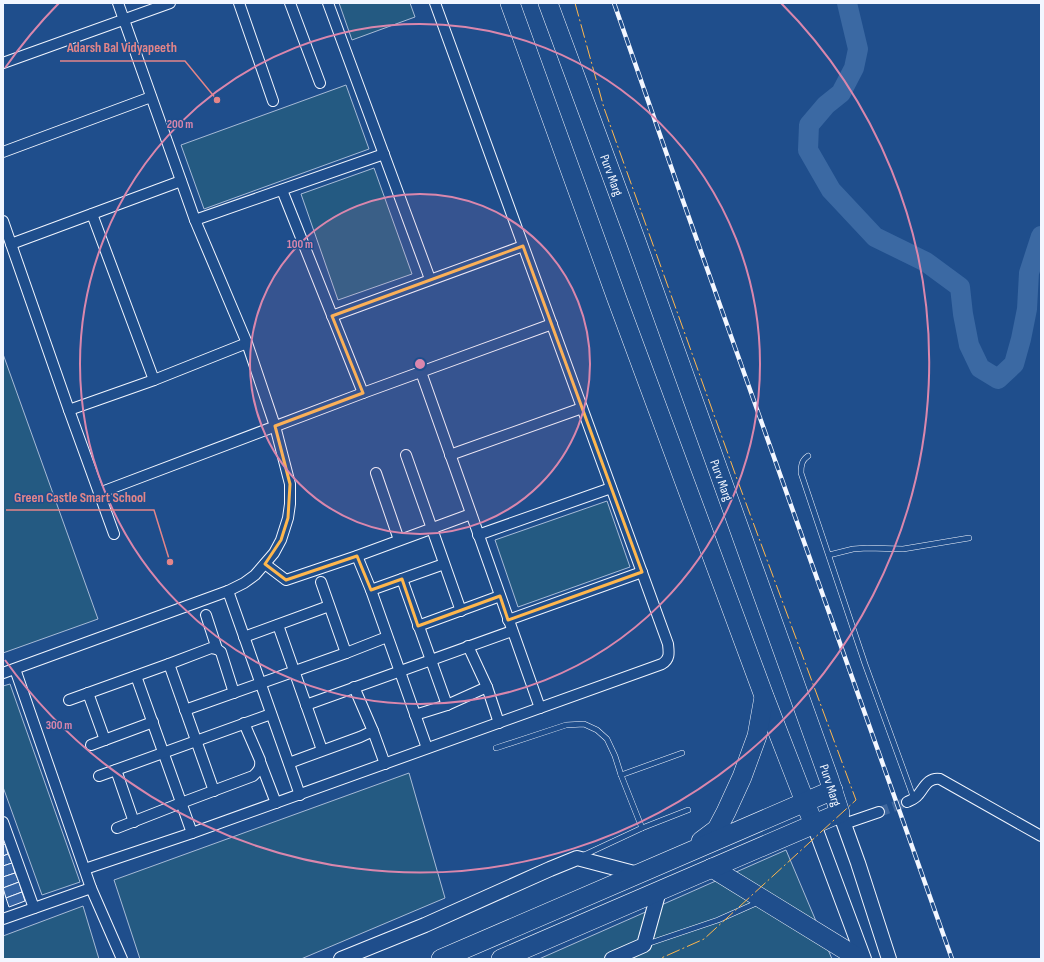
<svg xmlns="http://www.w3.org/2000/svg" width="1044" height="962" font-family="'Sofia Sans Condensed',sans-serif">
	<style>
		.green { fill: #245a82; stroke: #a8bbd7 }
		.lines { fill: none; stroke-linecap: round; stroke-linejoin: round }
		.river { stroke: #3b69a3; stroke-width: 20 }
		.building { fill: #3563a3; stroke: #f2f6ff }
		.street-tunnel { stroke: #3f679d; stroke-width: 10; stroke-dasharray: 10 5; stroke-linecap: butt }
		.lane-casing { stroke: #f2f6ff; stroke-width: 6 }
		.street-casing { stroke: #f2f6ff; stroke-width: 12 }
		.secondary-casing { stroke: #f2f6ff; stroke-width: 16 }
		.highway-casing { stroke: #f2f6ff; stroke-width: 20 }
		.lane { stroke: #1f4e8c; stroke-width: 5 }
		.street { stroke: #1f4e8c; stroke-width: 10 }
		.secondary { stroke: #1f4e8c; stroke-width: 14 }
		.highway { stroke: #1f4e8c; stroke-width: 19 }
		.rail-casing { stroke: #f2f6ff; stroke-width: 4.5 }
		.rail { stroke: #1f4e8c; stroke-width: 3; stroke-dasharray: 9; stroke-linecap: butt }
		.power { stroke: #ffb74d; stroke-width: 1; stroke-dasharray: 14 3 2 3; stroke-linecap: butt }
		.marked { fill: none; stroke: #ffb74d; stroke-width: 3; stroke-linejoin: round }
		.ring { fill: none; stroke: #da87ad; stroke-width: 2 }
		.labels { text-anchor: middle; stroke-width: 3; stroke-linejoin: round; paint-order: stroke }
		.street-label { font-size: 13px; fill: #f2f6ff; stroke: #1f4e8c }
		.centre { fill: #da87ad; stroke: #1f4e8c; stroke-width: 2 }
		.ring-label { font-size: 12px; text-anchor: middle; font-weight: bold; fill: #da87ad; stroke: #1f4e8c; stroke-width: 3; stroke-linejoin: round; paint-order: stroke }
		.leader { fill: none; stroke: #e38589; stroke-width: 1.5 }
		.callout-dot { fill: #e38589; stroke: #1f4e8c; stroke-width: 1.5 }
		.callout-label { font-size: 14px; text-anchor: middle; font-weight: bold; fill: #e38589; stroke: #1f4e8c; stroke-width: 3; stroke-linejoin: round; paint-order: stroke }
	</style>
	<rect width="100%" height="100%" fill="#1f4e8c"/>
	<g class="green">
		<polygon points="339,3 410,3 415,17 352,40"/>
		<polygon points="346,85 369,149 204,209 181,145"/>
		<polygon points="374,168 412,274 338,300 301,194"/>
		<polygon points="3,354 98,619 3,653"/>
		<polygon points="607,501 630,567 518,607 495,540"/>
		<polygon points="10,684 80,882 42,895 3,787 3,686"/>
		<polygon points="409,773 445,898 301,959 140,959 114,880"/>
		<polygon points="786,850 832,959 539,959"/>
		<polygon points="83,906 99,959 3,959 3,936"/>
	</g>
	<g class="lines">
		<polyline class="river" points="847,3 858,49 854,68 841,93 826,105 809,125 808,150 831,190 875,237 926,262 960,287 963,314 969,345 980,368 998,379 1014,364 1021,339 1027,309 1029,273 1041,236"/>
	</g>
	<g class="building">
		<polygon points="5,844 8,854 3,856 3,845"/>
		<polygon points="8,854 12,863 3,866 3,856"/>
		<polygon points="12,863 15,873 3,877 3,866"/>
		<polygon points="15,873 19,882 3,888 3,877"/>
		<polygon points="19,882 22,892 6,898 3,888"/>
		<polygon points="22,892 25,901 9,907 6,898"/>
	</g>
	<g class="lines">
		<polyline class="street-tunnel" points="879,812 907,802"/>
		<g class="lane-casing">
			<g id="lane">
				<path d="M808,456C802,460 801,465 801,473L865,664L914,799"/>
				<polyline points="829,555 853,549 867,548 903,549 969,538"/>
				<polyline points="496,748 566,725 584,724 597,730 607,739 615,756 621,775 642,828"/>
				<polyline points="621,775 682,753"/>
				<polyline points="582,856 642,828 688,810"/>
				<polyline points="647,944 718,920 754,904 758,900"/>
			</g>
		</g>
		<g class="street-casing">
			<g id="street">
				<polyline points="239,3 273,101"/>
				<polyline points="290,3 320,83"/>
				<polyline points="328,3 430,279"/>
				<polyline points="3,63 170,3"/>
				<polyline points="3,152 151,97"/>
				<polyline points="282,190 363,393"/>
				<polyline points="92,214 154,380"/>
				<polyline points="195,220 384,154"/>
				<polyline points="3,221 69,410 114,534"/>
				<polyline points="11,244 181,181"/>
				<polyline points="332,316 523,246"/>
				<polyline points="421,372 540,708"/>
				<polyline points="69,410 154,380 247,343"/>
				<polyline points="406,455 461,611"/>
				<polyline points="450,455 582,408"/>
				<polyline points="376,473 399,540"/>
				<polyline points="99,493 363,393 552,324"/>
				<polyline points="478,535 611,488"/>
				<polyline points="357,556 371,590 427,748"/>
				<polyline points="265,564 286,580 357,556 471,514"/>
				<polyline points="402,579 447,705"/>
				<polyline points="321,582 346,653"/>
				<polyline points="371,590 444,564"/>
				<polyline points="228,591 300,795"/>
				<polyline points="206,615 217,649 221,652 234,693"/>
				<polyline points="508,620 642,572"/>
				<polyline points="278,625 322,750"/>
				<polyline points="418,626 500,596"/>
				<polyline points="244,637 329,606"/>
				<polyline points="468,646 487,687 499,723"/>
				<polyline points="169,664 214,791"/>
				<polyline points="15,669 91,888 122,959"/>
				<polyline points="3,673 228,591 244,583 255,575 274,553 281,540 288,518 290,504 290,484 275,426 247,343 195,220 118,3"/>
				<polyline points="136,676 192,833"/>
				<polyline points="354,687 373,731 385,764"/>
				<polyline points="88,693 105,740"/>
				<polyline points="69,700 169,664 211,648 217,649"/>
				<polyline points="306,705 512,631"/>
				<polyline points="185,710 346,653 387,637"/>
				<polyline points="415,715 447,705 487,687"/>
				<polyline points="91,745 153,722"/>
				<polyline points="289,763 360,737 373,731"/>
				<polyline points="261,764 276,803"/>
				<polyline points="116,770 134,822"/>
				<polyline points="99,776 271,714"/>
				<path d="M907,802C911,800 915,799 918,795C924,788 928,777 940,779L1041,836"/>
				<polyline points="3,822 34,908"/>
				<polyline points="844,824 879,812"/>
				<path d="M117,828L181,803L253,776C259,771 261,767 260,760L244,723"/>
				<path d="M85,869L192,833L662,664C670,659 669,653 668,644L435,3"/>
				<polyline points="3,919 91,888"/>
			</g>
		</g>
		<g class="secondary-casing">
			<g id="secondary">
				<polyline points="840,813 858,863 889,959"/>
				<polyline points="814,825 864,959"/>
				<polyline points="341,959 425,925 550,869 577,858 638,874"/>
				<polyline points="612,959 644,945 659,891"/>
			</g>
		</g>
		<g class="highway-casing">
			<g id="highway">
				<polyline points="510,3 617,299 764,696 814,825"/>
				<polyline points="701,841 717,829 726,812 742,777 757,736 764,697"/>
				<polyline points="712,868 860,959"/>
				<polyline points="441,959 833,790"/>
				<polyline points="501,959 840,813 829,779 636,241 548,3"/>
			</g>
		</g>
		<use href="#lane" class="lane"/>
		<use href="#street" class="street"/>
		<use href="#secondary" class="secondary"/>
		<use href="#highway" class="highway"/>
		<g class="rail-casing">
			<polyline id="rail" points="614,3 682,198 952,959"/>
		</g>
		<use href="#rail" class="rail"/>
		<polyline class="power" points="575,3 604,108 737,479 856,800 704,939 659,959"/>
	</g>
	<path class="marked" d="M523,246L642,572L508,620L500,596L418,626L402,579L371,590L357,556L286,580L265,564L281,540L288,518L290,484L275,426L363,393L332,316Z"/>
	<circle cx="420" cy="364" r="170" fill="#da87ad" fill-opacity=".12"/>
	<g class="ring">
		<circle cx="420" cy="364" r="170"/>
		<circle cx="420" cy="364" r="340"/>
		<path d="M5 68A510 510 0 0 1 59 3M781 3A510 510 0 1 1 5 660"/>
	</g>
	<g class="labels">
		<g class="street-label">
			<text transform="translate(612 175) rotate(70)" y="5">Purv Marg</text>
			<text transform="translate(722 480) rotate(70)" y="5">Purv Marg</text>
			<text transform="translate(831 785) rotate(72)" y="5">Purv Marg</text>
		</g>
	</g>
	<circle cx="420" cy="364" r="6" class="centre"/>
	<g class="ring-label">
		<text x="180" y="128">200 m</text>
		<text x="300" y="248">100 m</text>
		<text x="59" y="729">300 m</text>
	</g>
	<path class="leader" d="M217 100L185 61H60M170 562L154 510H6"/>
	<g class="callout-dot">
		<circle cx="217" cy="100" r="4"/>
		<circle cx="170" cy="562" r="4"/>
	</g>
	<g class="callout-label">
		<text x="122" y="52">Adarsh Bal Vidyapeeth</text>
		<text x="80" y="502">Green Castle Smart School</text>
	</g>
	<rect width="1044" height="962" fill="none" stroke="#f2f6ff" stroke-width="8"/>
</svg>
